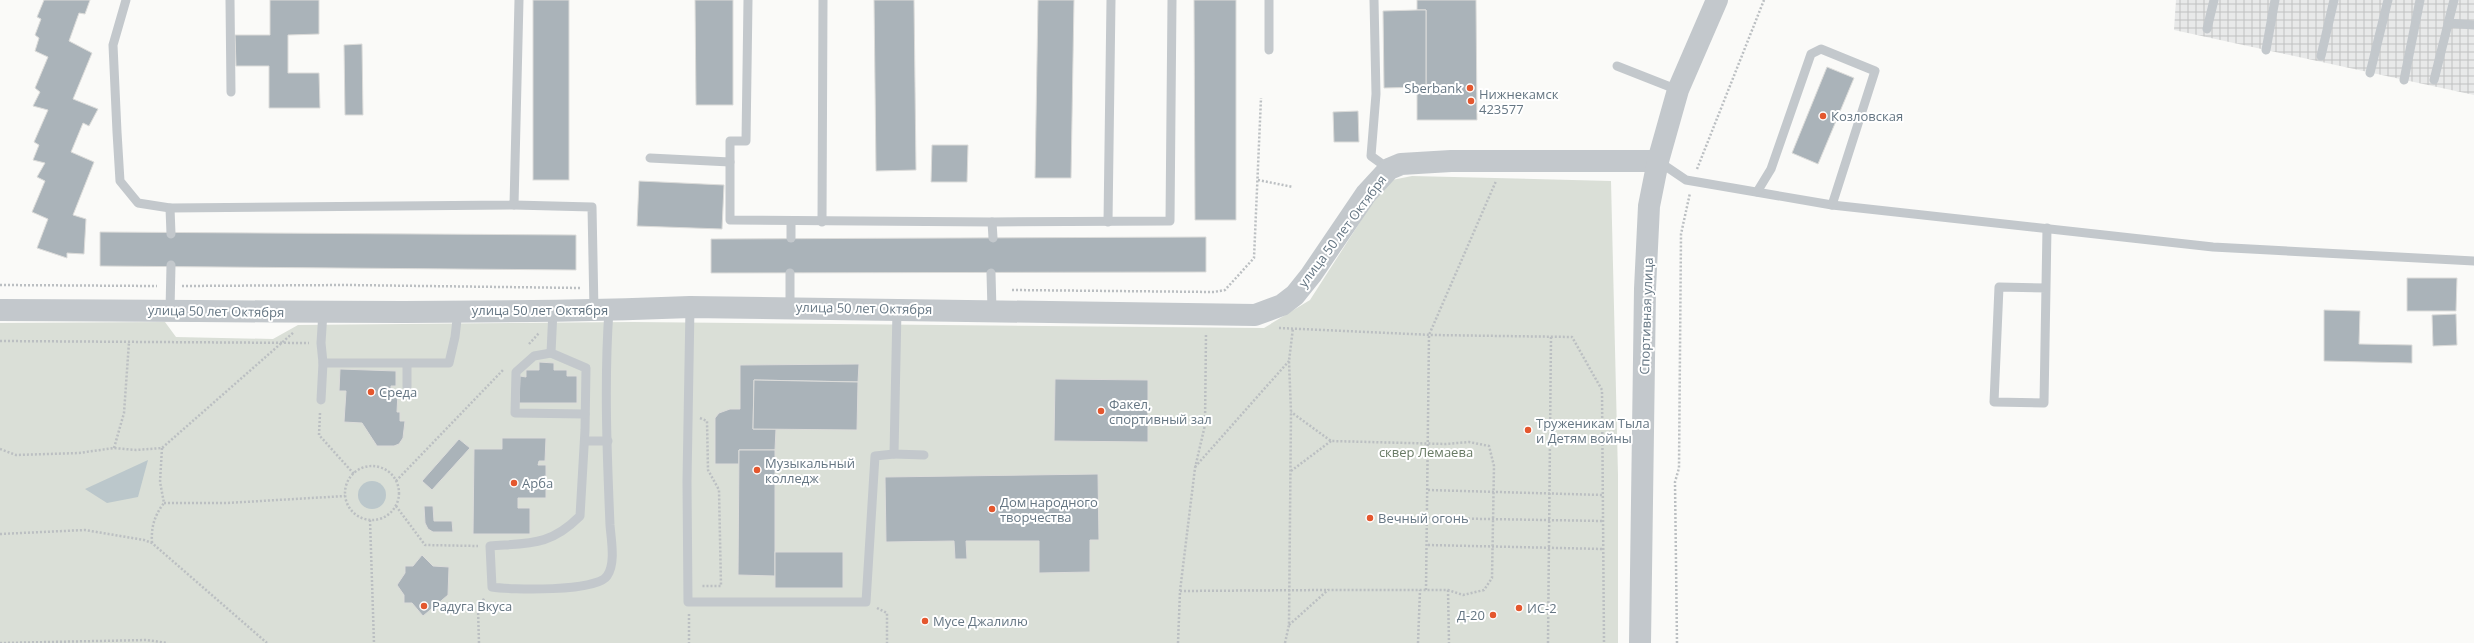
<svg xmlns="http://www.w3.org/2000/svg" width="2474" height="643" font-family="'Open Sans',sans-serif">
	<style>
		.industrial { fill: url(#industrial-grid) }
		.green { fill: #dadfd7 }
		.water { fill: #bbc7cb }
		.building { fill: #aab3b9; stroke: #dcdcda }
		.lines { fill: none; stroke-linecap: round; stroke-linejoin: round }
		.path { stroke: #bbbfc2; stroke-width: 2.5; stroke-dasharray: 2 2; stroke-linecap: butt }
		.service { stroke: #c3c8cc; stroke-width: 9 }
		.tertiary { stroke: #c3c8cc; stroke-width: 22 }
		.poi-dot { fill: #e4572e; stroke: #fff; stroke-width: 1.5 }
		.labels { text-anchor: middle; stroke-width: 4; stroke-linejoin: round; paint-order: stroke }
		.poi-label { font-size: 13px; fill: #657683; stroke: #fff; text-anchor: start }
		.street-label { font-size: 13px; fill: #657683; stroke: #fff }
		.park-label { font-size: 13px; fill: #687a64; stroke: #fff }
	</style>
	<defs>
		<pattern id="industrial-grid" width="8" height="8" patternUnits="userSpaceOnUse"><rect width="8" height="8" fill="#e8e9e9"/><path d="M0 4h8M4 0v8" fill="none" stroke="#c0c1c2"/></pattern>
	</defs>
	<rect width="100%" height="100%" fill="#fafaf8"/>
	<polygon class="industrial" points="2176,0 2474,0 2474,95 2174,30"/>
	<polygon class="green" points="1412,176 1611,181 1618,475 1618,643 0,643 0,323 165,322 176,337 273,339 298,325 633,322 1264,328 1310,300 1371,205 1392,180"/>
	<g class="water">
		<polygon points="148,460 138,497 107,503 85,489"/>
		<circle cx="372" cy="495" r="14"/>
	</g>
	<g class="building">
		<polygon points="44,0 90,0 85,14 79,13 69,41 92,53 73,99 98,109 89,126 83,123 71,152 94,162 73,215 86,219 84,254 67,253 67,258 37,248 48,219 32,212 45,181 37,177 45,163 33,160 39,145 34,142 48,110 33,106 40,92 35,88 48,57 35,51 39,38 35,35 41,19 37,17"/>
		<polygon points="270,0 319,0 319,34 288,35 288,73 319,73 320,108 269,108 269,66 236,66 235,35 270,35"/>
		<rect x="533" y="0" width="36" height="180"/>
		<polygon points="695,0 733,0 733,105 696,105"/>
		<polygon points="874,0 914,0 916,170 876,171"/>
		<polygon points="1038,0 1074,0 1071,178 1035,178"/>
		<polygon points="1194,0 1236,0 1236,220 1195,220"/>
		<polygon points="1417,0 1476,0 1477,120 1417,120 1417,87 1426,87 1426,10 1417,10"/>
		<polygon points="1417,10 1426,10 1426,87 1384,88 1383,11"/>
		<polygon points="362,44 363,115 345,115 344,45"/>
		<polygon points="1827,67 1854,78 1818,164 1792,153"/>
		<polygon points="1358,111 1359,142 1334,142 1333,112"/>
		<polygon points="932,145 968,145 967,182 931,182"/>
		<polygon points="639,181 724,185 722,229 637,226"/>
		<polygon points="100,232 576,235 576,270 100,266"/>
		<polygon points="1206,237 1206,272 711,273 711,239"/>
		<polygon points="2407,278 2457,278 2456,311 2407,311"/>
		<polygon points="2324,310 2360,311 2359,344 2412,345 2412,363 2324,361"/>
		<polygon points="2456,314 2457,345 2433,346 2432,315"/>
		<polygon points="539,362 554,363 554,370 567,370 567,376 577,376 577,403 519,403 520,376 526,377 526,370 539,370"/>
		<polygon points="859,364 858,382 754,380 753,429 776,429 775,450 739,450 739,464 715,464 715,418 719,413 730,409 740,409 740,365"/>
		<polygon points="340,369 396,371 396,386 391,386 391,392 398,392 397,412 400,412 400,421 405,421 403,438 399,444 394,446 377,446 362,423 344,422 346,391 339,391"/>
		<polygon points="1055,379 1148,380 1148,442 1054,441"/>
		<polygon points="754,380 858,382 857,430 753,429"/>
		<polygon points="502,438 546,438 545,461 539,461 538,465 546,465 546,498 518,498 518,508 530,508 530,534 473,534 474,449 502,449"/>
		<polygon points="459,439 470,448 432,490 422,481"/>
		<polygon points="739,450 775,450 775,576 738,575"/>
		<polygon points="1098,474 1099,540 1090,540 1090,572 1039,573 1039,541 966,541 967,559 955,559 954,541 886,542 885,477"/>
		<polygon points="424,506 433,506 434,521 452,521 453,532 433,532 428,529 425,523"/>
		<rect x="775" y="552" width="68" height="36"/>
		<polygon points="422,555 433,566 449,567 448,595 423,616 412,603 404,603 404,595 397,585 405,573 405,566 413,566"/>
	</g>
	<g class="lines">
		<g class="path">
			<polyline points="1697,169 1764,0"/>
			<polyline points="1258,180 1293,187"/>
			<polyline points="0,285 157,286"/>
			<polyline points="182,286 347,285 581,288"/>
			<polyline points="1012,290 1214,292 1225,290 1254,258 1261,98"/>
			<polyline points="1279,328 1433,335 1572,337 1602,390 1604,643"/>
			<polyline points="0,341 309,343"/>
			<polyline points="529,344 539,333"/>
			<polyline points="320,413 319,435 354,474"/>
			<polyline points="700,418 707,421 708,470 719,490 721,586 701,586"/>
			<polyline points="114,448 124,413 129,342"/>
			<polyline points="162,448 160,482 164,503"/>
			<polyline points="0,449 16,455 79,453 114,448 136,450 162,448 294,332"/>
			<circle cx="372" cy="493" r="27"/>
			<polyline points="1195,467 1289,361"/>
			<polyline points="1291,471 1331,441"/>
			<polyline points="396,481 503,370"/>
			<polyline points="1428,490 1603,495"/>
			<polyline points="164,503 227,503 345,496"/>
			<polyline points="396,506 425,545 478,546"/>
			<polyline points="1428,518 1603,521"/>
			<polyline points="370,520 374,643"/>
			<polyline points="0,534 85,530 144,540 152,543 267,643"/>
			<path d="M152,543C151,528 154,516 164,503"/>
			<polyline points="1428,545 1603,549"/>
			<polyline points="1426,590 1429,335 1496,181"/>
			<polyline points="1448,590 1449,643"/>
			<polyline points="1180,591 1328,590"/>
			<polyline points="877,608 887,613 887,643"/>
			<polyline points="689,614 689,643"/>
			<polyline points="1289,625 1328,590 1448,590 1463,595 1484,590 1492,578 1494,466 1489,446 1469,442 1446,444 1331,441 1291,412"/>
			<polyline points="0,643 147,640 167,643"/>
			<polyline points="479,643 478,609 485,597"/>
			<polyline points="1178,643 1180,591 1195,468 1205,425 1206,334"/>
			<polyline points="1285,643 1289,625 1291,412 1289,361 1293,328"/>
			<polyline points="1418,643 1420,590"/>
			<polyline points="1548,643 1551,337"/>
			<polyline points="1677,643 1675,482 1679,468 1681,234 1690,193"/>
		</g>
		<g class="service">
			<polyline points="126,0 113,45 117,132 120,181 138,203 170,208 514,205 519,0"/>
			<polyline points="230,0 231,92"/>
			<polyline points="748,0 746,141 730,141 730,220 992,222 1170,221 1172,0"/>
			<polyline points="1269,0 1269,50"/>
			<polyline points="1374,0 1376,94 1371,156 1389,169"/>
			<polyline points="2448,23 2474,25"/>
			<polyline points="2207,29 2214,0"/>
			<polyline points="2266,50 2275,0"/>
			<polyline points="2321,56 2334,0"/>
			<polyline points="1617,66 1678,90"/>
			<polyline points="2370,73 2388,0"/>
			<polyline points="2404,80 2420,0"/>
			<polyline points="2434,80 2454,0"/>
			<polyline points="650,158 730,162"/>
			<polyline points="1658,161 1686,180 1832,205 2213,247 2474,261"/>
			<polyline points="1757,192 1771,169 1811,54 1821,49 1875,71 1832,205"/>
			<polyline points="514,205 592,207 594,310"/>
			<polyline points="170,208 171,234"/>
			<polyline points="822,222 823,0"/>
			<polyline points="992,222 993,238"/>
			<polyline points="1108,222 1111,0"/>
			<polyline points="791,238 791,221"/>
			<polyline points="991,273 992,310"/>
			<polyline points="2046,288 1999,287 1994,402 2044,403 2047,228"/>
			<polyline points="690,307 687,481 688,602 866,602 875,456 894,454"/>
			<polyline points="790,307 790,273"/>
			<polyline points="170,310 171,265"/>
			<path d="M553,310L551,353L586,368L585,430L580,516C550,546 530,543 490,546L492,587C510,590 597,592 607,576C616,564 611,539 610,525C607,454 604,381 609,310"/>
			<polyline points="897,310 894,454 924,455"/>
			<polyline points="323,312 321,343 323,363 449,363 455,337 458,311"/>
			<polyline points="551,353 534,356 516,372 515,413 585,414"/>
			<polyline points="407,387 407,365"/>
			<polyline points="321,400 323,363"/>
			<polyline points="585,441 608,441"/>
		</g>
		<g class="tertiary">
			<path d="M0,310C230,310 460,316 690,307L1255,315L1282,305L1295,295L1311,275L1366,194L1389,169L1401,164L1451,161H1658"/>
			<polyline points="1640,643 1645,289 1649,206 1658,161 1678,90 1717,0"/>
		</g>
	</g>
	<g class="poi-dot">
		<circle cx="1470" cy="88" r="4"/>
		<circle cx="1471" cy="101" r="4"/>
		<circle cx="1823" cy="116" r="4"/>
		<circle cx="371" cy="392" r="4"/>
		<circle cx="1101" cy="411" r="4"/>
		<circle cx="1528" cy="430" r="4"/>
		<circle cx="757" cy="470" r="4"/>
		<circle cx="514" cy="483" r="4"/>
		<circle cx="992" cy="509" r="4"/>
		<circle cx="1370" cy="518" r="4"/>
		<circle cx="424" cy="606" r="4"/>
		<circle cx="1519" cy="608" r="4"/>
		<circle cx="1493" cy="615" r="4"/>
		<circle cx="925" cy="621" r="4"/>
	</g>
	<g class="labels">
		<g class="poi-label">
			<text x="1462" y="93" text-anchor="end">Sberbank</text>
			<text x="1479" y="99">Нижнекамск<tspan x="1479" dy="15">423577</tspan></text>
			<text x="1831" y="121">Козловская</text>
			<text x="379" y="397">Среда</text>
			<text x="1109" y="409">Факел,<tspan x="1109" dy="15">спортивный зал</tspan></text>
			<text x="1536" y="428">Труженикам Тыла<tspan x="1536" dy="15">и Детям войны</tspan></text>
			<text x="765" y="468">Музыкальный<tspan x="765" dy="15">колледж</tspan></text>
			<text x="522" y="488">Арба</text>
			<text x="1000" y="507">Дом народного<tspan x="1000" dy="15">творчества</tspan></text>
			<text x="1378" y="523">Вечный огонь</text>
			<text x="432" y="611">Радуга Вкуса</text>
			<text x="1527" y="613">ИС-2</text>
			<text x="1485" y="620" text-anchor="end">Д-20</text>
			<text x="933" y="626">Мусе Джалилю</text>
		</g>
		<g class="street-label">
			<text transform="translate(1342 231) rotate(-53)" y="5">улица 50 лет Октября</text>
			<text transform="translate(864 308) rotate(1)" y="5">улица 50 лет Октября</text>
			<text x="540" y="315">улица 50 лет Октября</text>
			<text transform="translate(216 311) rotate(1)" y="5">улица 50 лет Октября</text>
			<text transform="translate(1646 316) rotate(-88)" y="5">Спортивная улица</text>
		</g>
		<g class="park-label">
			<text x="1426" y="457">сквер Лемаева</text>
		</g>
	</g>
</svg>
